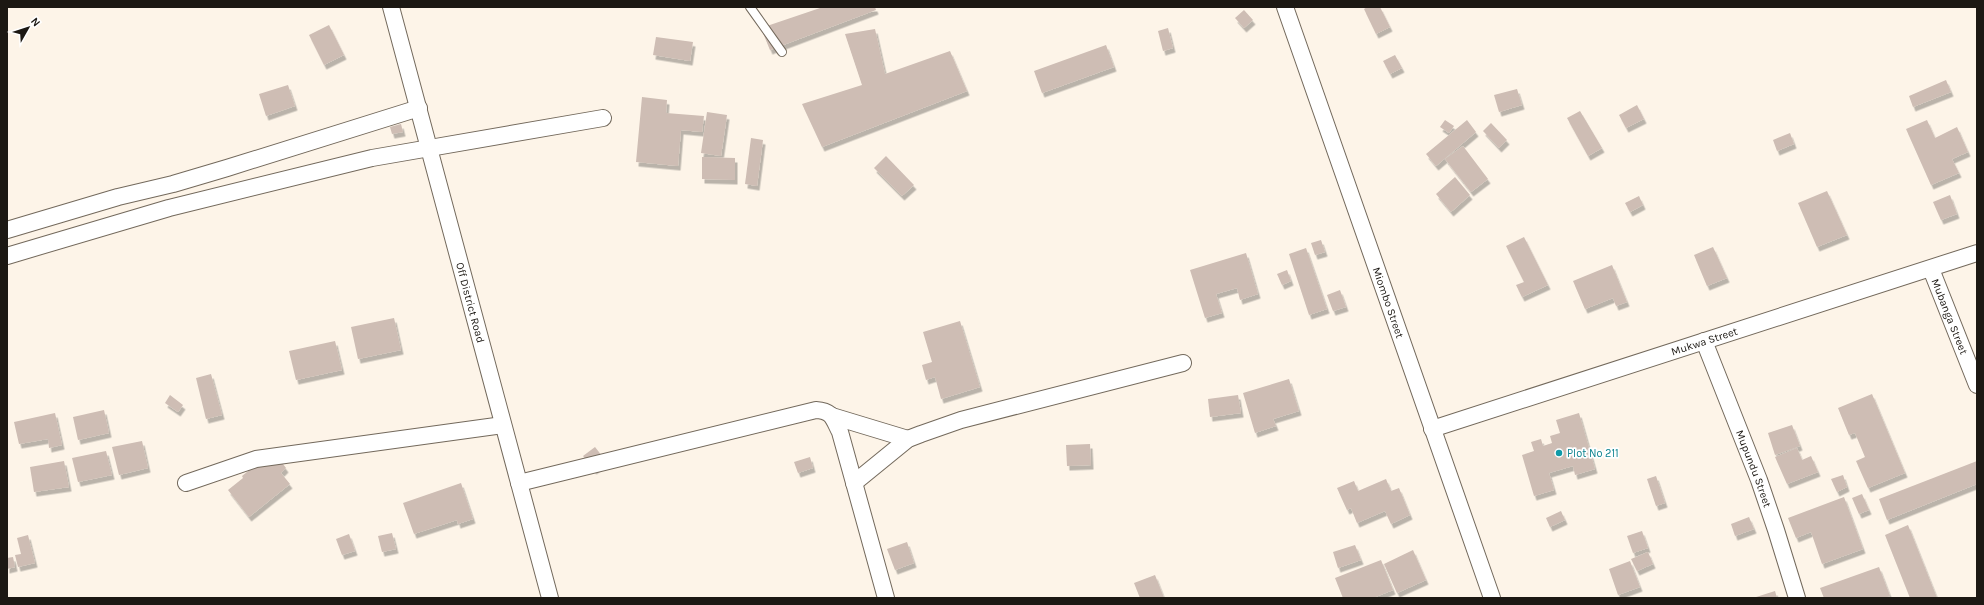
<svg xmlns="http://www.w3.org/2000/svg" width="1984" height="605" font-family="Karla,sans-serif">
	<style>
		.building { fill: #cebdb4; filter: url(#shadow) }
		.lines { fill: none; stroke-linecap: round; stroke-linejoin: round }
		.lane-casing { stroke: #73695c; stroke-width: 10 }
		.street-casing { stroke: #73695c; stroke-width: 18 }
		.lane { stroke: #fff; stroke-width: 8 }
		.street { stroke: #fff; stroke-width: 16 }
		.culture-dot { fill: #0f9aa8; stroke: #fff; stroke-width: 1.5 }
		.labels { text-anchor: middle; stroke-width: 3.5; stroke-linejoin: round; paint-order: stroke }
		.street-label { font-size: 11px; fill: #1c1813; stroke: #fff }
		.culture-label { font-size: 11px; fill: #0d838f; stroke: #fff; text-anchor: start }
	</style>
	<defs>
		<filter id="shadow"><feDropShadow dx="2.5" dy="4.5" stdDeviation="0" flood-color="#0004"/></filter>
	</defs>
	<rect width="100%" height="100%" fill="#fdf4e8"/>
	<g class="building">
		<polygon points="823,7 875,7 876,10 770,50 761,28"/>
		<polygon points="1367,7 1380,7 1390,27 1376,34 1364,9"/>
		<polygon points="1244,10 1253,20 1244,28 1235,18"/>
		<polygon points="329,25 344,55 324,65 309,35"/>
		<polygon points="1168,28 1173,48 1163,51 1158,31"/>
		<polygon points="875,29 885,74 950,51 967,91 822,147 802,104 862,85 845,34"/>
		<polygon points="656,37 693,42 690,61 653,55"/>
		<polygon points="1106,45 1114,67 1042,93 1034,71"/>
		<polygon points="1395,55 1402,68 1390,74 1383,61"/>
		<polygon points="1946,80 1951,92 1913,107 1909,96"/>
		<polygon points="288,85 295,106 266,116 259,94"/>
		<polygon points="1517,89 1522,105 1499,112 1494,95"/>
		<polygon points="642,97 667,100 666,113 704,116 702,132 681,130 678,166 636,162"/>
		<polygon points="1637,105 1644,119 1626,128 1619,115"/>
		<polygon points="1580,111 1602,148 1588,156 1567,118"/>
		<polygon points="707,112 727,115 721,156 701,153"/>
		<polygon points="1445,120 1454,126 1449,133 1440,127"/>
		<polygon points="1467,120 1476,132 1436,166 1426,154"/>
		<polygon points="1927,120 1935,138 1957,127 1968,152 1952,159 1959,173 1931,185 1906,129"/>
		<polygon points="1491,123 1507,140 1499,148 1483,131"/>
		<polygon points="401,124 403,132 392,134 390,127"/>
		<polygon points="1790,133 1794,144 1777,151 1773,140"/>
		<polygon points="751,138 763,140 757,186 745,184"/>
		<polygon points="1463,146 1488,179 1471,192 1445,159"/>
		<polygon points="886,156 914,185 902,196 874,168"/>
		<polygon points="702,157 735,158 735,180 702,179"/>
		<polygon points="1455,177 1470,195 1451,212 1436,194"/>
		<polygon points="1827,191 1847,235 1817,247 1798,203"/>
		<polygon points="1950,195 1957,214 1941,220 1933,202"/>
		<polygon points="1639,196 1643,205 1630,212 1625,203"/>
		<polygon points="1524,237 1548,285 1522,297 1516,285 1524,282 1506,246"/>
		<polygon points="1321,240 1325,252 1315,255 1311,243"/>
		<polygon points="1713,247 1727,278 1707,286 1694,255"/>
		<polygon points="1306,248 1327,309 1309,315 1289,254"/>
		<polygon points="1246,253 1258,294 1240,300 1237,288 1216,294 1222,313 1205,318 1190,270"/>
		<polygon points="1612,265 1627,302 1616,306 1613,298 1585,309 1573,281"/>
		<polygon points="1287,270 1291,281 1282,285 1277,274"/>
		<polygon points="1340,290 1346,307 1333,311 1327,295"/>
		<polygon points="394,318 401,350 358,359 351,327"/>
		<polygon points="960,321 980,387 941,399 935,377 926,380 922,365 932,362 923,332"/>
		<polygon points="335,341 342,370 296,380 289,351"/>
		<polygon points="211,374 222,415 206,419 196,378"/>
		<polygon points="1289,379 1299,411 1273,419 1276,426 1255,433 1243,393"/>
		<polygon points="1872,394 1905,473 1868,488 1856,461 1865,457 1855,433 1849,435 1838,408"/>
		<polygon points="170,395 183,405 178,412 165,403"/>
		<polygon points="1238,395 1241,413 1210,417 1208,399"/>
		<polygon points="104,410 109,433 78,440 73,417"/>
		<polygon points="55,413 62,445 49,448 48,439 19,444 14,422"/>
		<polygon points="1579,413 1595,469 1575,475 1573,466 1549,473 1554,490 1534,496 1522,455 1534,451 1531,442 1541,439 1543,446 1552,443 1550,436 1560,433 1556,420"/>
		<polygon points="1792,425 1800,446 1775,455 1768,433"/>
		<polygon points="142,441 148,468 119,475 112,447"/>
		<polygon points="1090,444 1091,465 1067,466 1066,445"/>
		<polygon points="595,447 606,461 594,470 583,456"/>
		<polygon points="1797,448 1802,460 1811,456 1818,472 1787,484 1775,457"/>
		<polygon points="106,451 112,475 78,482 72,458"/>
		<polygon points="273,451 286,468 281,473 290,484 249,517 228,490 243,478 242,476"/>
		<polygon points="810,457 813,468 798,473 794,462"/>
		<polygon points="64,461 69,487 34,492 30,467"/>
		<polygon points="1977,461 1977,484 1887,520 1879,499"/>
		<polygon points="1843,475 1847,487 1837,492 1831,479"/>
		<polygon points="1656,476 1665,503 1656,506 1647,479"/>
		<polygon points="1386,479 1391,491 1399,488 1410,515 1391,524 1385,511 1357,523 1351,508 1347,510 1337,488 1354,481 1358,491"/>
		<polygon points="461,483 473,519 458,524 457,520 414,534 403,503"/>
		<polygon points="1862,494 1869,510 1859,514 1852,498"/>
		<polygon points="1844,497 1863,549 1822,564 1811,532 1796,538 1788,518"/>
		<polygon points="1561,511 1565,520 1550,527 1546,518"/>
		<polygon points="1749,517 1754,529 1735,536 1731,524"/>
		<polygon points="1908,525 1937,598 1910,598 1885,535"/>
		<polygon points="1642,531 1648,548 1633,553 1627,536"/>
		<polygon points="392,533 396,549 382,552 378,536"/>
		<polygon points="349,534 355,551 342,555 336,539"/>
		<polygon points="28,535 35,563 18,567 15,555 21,554 17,538"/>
		<polygon points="907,542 914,563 895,570 887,549"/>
		<polygon points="1355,545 1361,560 1338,568 1333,552"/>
		<polygon points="1413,550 1426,580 1397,593 1384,564"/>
		<polygon points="1648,552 1653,564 1637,571 1631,559"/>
		<polygon points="13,557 15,567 7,569 7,558"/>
		<polygon points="1381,560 1393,590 1373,598 1343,598 1335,578"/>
		<polygon points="1630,561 1640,587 1618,595 1609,569"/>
		<polygon points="1879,567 1890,596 1884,598 1824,598 1820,588"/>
		<polygon points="1155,575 1164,598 1140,598 1134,583"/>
		<polygon points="1775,591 1777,598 1753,598"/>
	</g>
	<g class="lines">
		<g class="lane-casing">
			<polyline id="lane" points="750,7 782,52"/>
		</g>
		<g class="street-casing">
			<g id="street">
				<path id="s1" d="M391,7L550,598"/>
				<path id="s2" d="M1285,7L1492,598"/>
				<polyline points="7,230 118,197 173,184 227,168 419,108"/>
				<polyline points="7,256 169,208 372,158 603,118"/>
				<path id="s3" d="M1931,269L1977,385"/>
				<path id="s4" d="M1704,341L1759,480L1776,530L1797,598"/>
				<polyline points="832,416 908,439"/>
				<path id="s5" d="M1432,429L1977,253"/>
				<polyline points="186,483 256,459 503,425"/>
				<path d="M519,483L816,410C833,411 833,419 840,432L886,598"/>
				<polyline points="854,483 908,439 921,434 961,420 1183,363"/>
			</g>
		</g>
		<use href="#lane" class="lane"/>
		<use href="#street" class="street"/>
	</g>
	<circle class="culture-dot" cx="1559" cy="453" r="4"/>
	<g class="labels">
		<g class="street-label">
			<text dy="4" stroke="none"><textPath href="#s1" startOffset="306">Off District Road</textPath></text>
			<text dy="4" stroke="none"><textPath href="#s2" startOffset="313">Miombo Street</textPath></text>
			<text dy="4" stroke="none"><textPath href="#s3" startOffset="51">Mubanga Street</textPath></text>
			<text dy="4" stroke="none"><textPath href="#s5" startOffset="286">Mukwa Street</textPath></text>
			<text dy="4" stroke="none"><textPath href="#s4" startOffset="137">Mupundu Street</textPath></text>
		</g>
		<g class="culture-label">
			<text x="1567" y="457">Plot No 211</text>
		</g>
	</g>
	<rect width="1984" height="605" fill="none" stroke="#1c1813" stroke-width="16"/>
	<g transform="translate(28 28) rotate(51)" stroke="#ffffff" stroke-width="3" paint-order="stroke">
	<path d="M0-3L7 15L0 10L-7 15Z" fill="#1c1813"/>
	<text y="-6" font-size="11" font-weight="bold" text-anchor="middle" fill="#1c1813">N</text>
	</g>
</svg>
